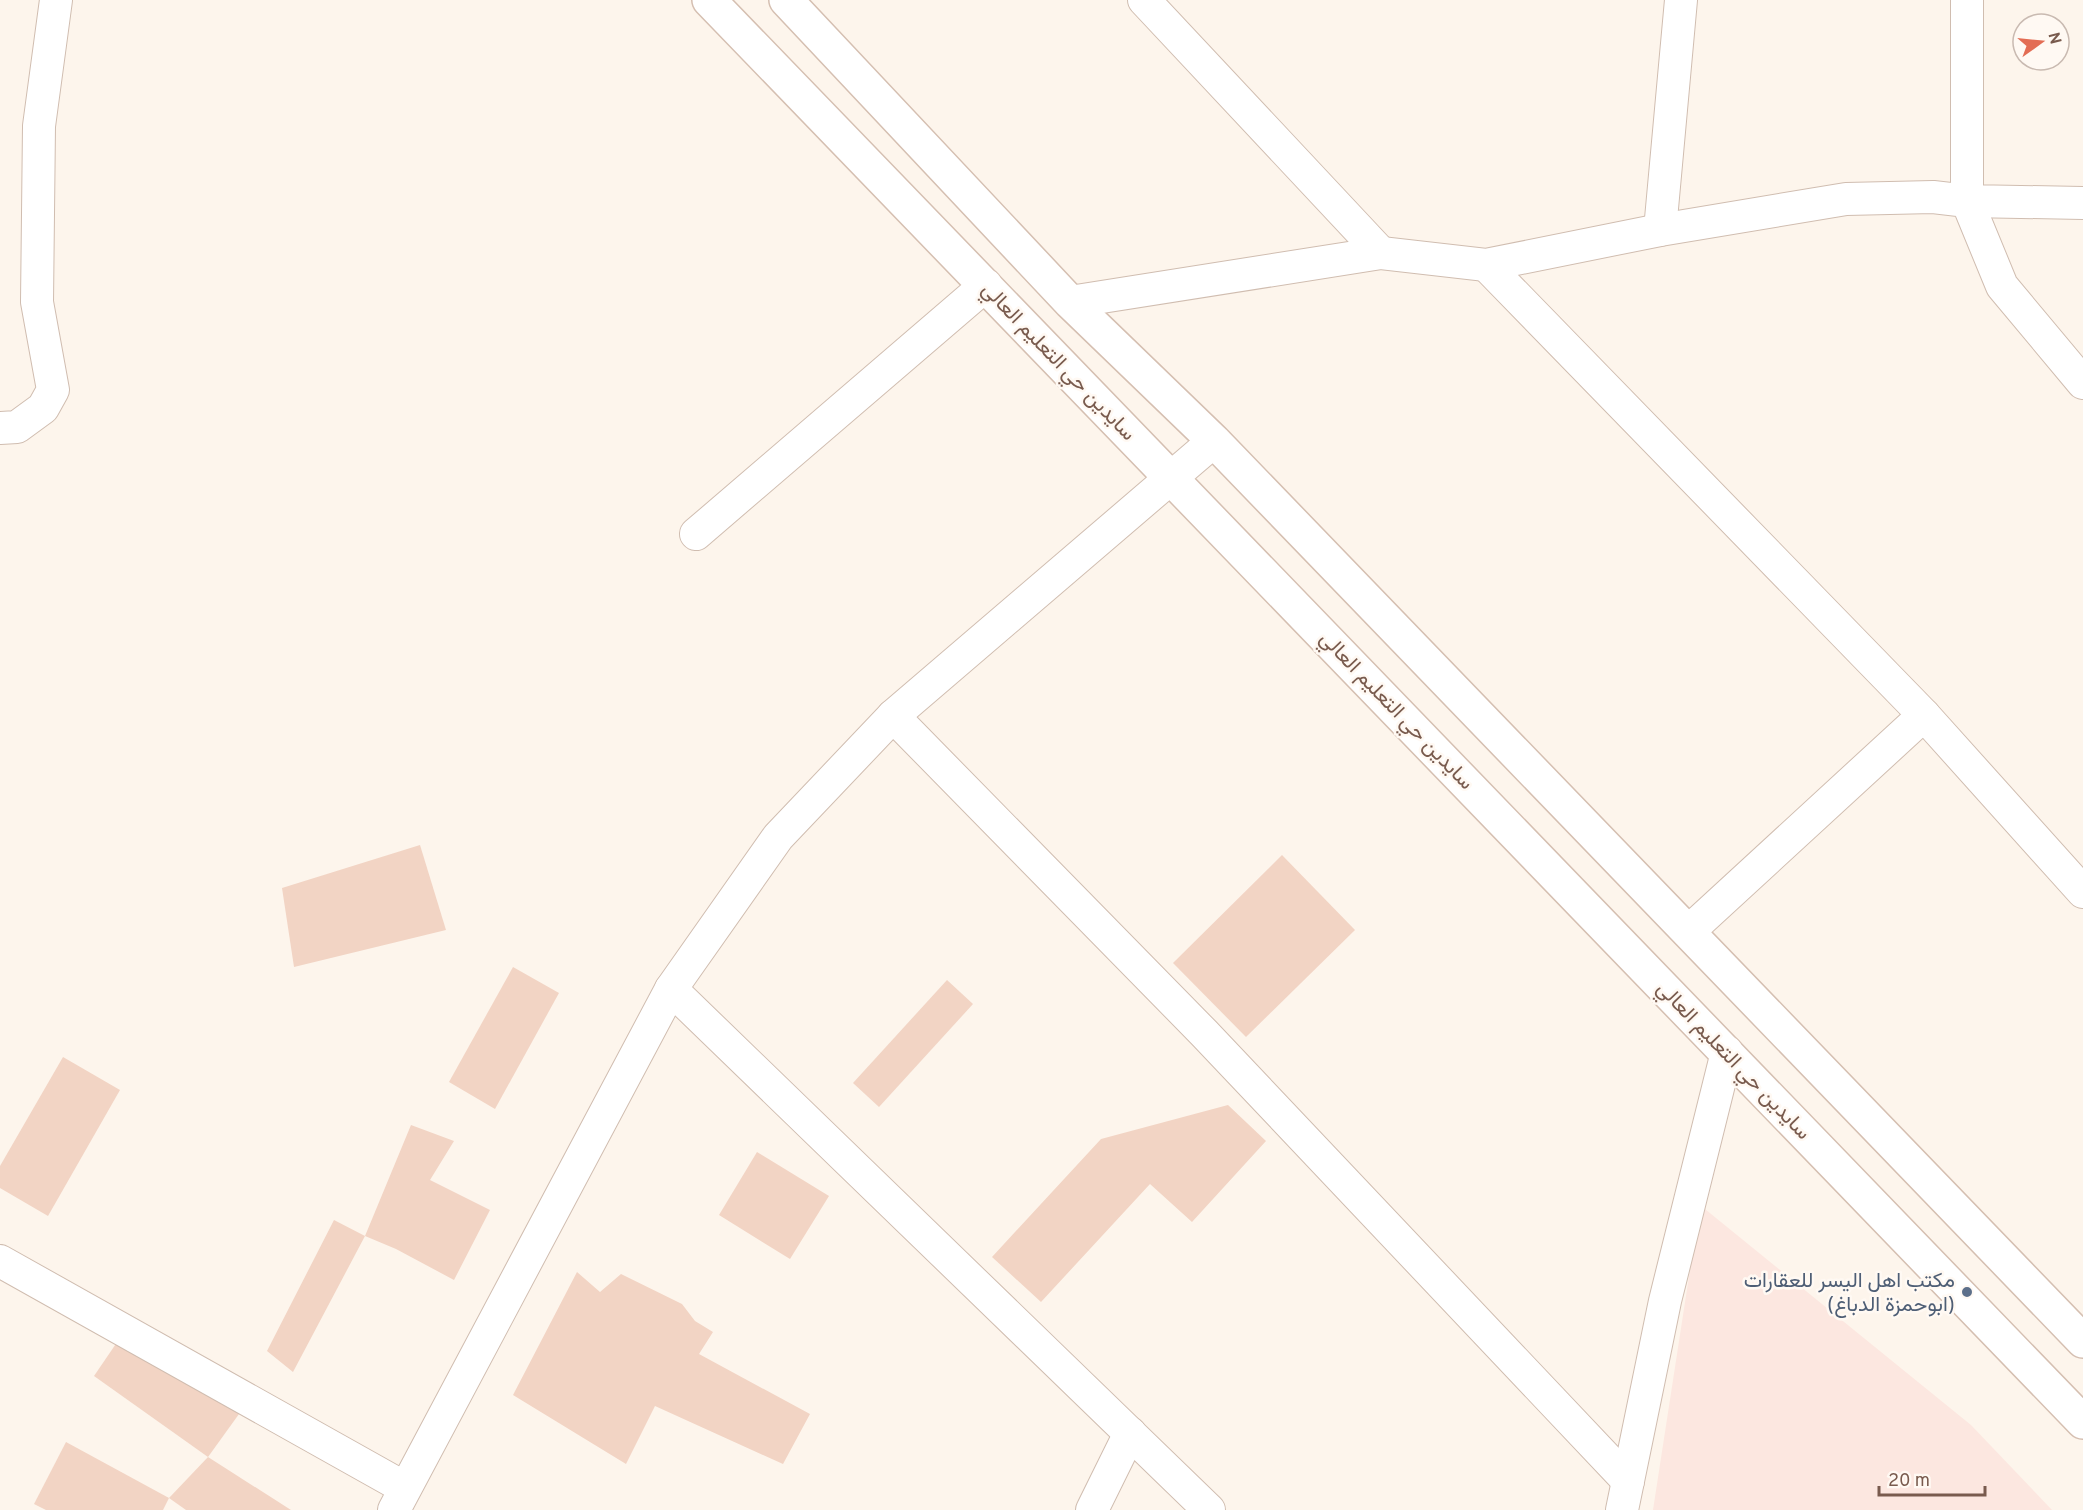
<svg xmlns="http://www.w3.org/2000/svg" width="2083" height="1510" font-family="Overpass,Vazirmatn,sans-serif">
	<style>
		.commercial { fill: #fce7e0 }
		.building { fill: #f2d4c4 }
		.lines { fill: none; stroke-linecap: round; stroke-linejoin: round }
		.street-casing { stroke: #d0bdb0; stroke-width: 34 }
		.secondary-casing { stroke: #d5bfb1; stroke-width: 36 }
		.street { stroke: #fff; stroke-width: 32 }
		.secondary { stroke: #fff; stroke-width: 33 }
		.service-dot { fill: #5c6f8a; stroke: #fff9f3; stroke-width: 2 }
		.labels { text-anchor: middle; stroke-width: 5; stroke-linejoin: round; paint-order: stroke }
		.street-label { font-size: 21px; fill: #795b4e; stroke: #fff9f3 }
		.service-label { font-size: 21px; fill: #4e5e75; stroke: #fff9f3; text-anchor: end }
	</style>
	<rect width="100%" height="100%" fill="#fdf5ec"/>
	<polygon class="commercial" points="1700,1205 1971,1425 2052,1510 1653,1510"/>
	<g class="building">
		<polygon points="420,845 446,930 294,967 282,888"/>
		<polygon points="1282,855 1355,930 1246,1037 1173,963"/>
		<polygon points="513,967 559,993 495,1109 449,1082"/>
		<polygon points="947,980 973,1004 879,1107 853,1083"/>
		<polygon points="63,1057 120,1090 48,1216 0,1188 0,1166"/>
		<polygon points="1228,1105 1266,1141 1192,1222 1150,1184 1041,1302 992,1257 1101,1139"/>
		<polygon points="411,1125 454,1141 430,1180 490,1210 454,1280 396,1249 365,1236 293,1372 267,1351 334,1220 365,1236"/>
		<polygon points="757,1152 829,1196 790,1259 719,1215"/>
		<polygon points="577,1272 600,1292 621,1274 682,1304 695,1321 713,1332 699,1354 810,1414 783,1464 655,1406 626,1464 513,1395"/>
		<polygon points="124,1332 239,1414 208,1457 94,1376"/>
		<polygon points="66,1442 169,1498 163,1510 46,1510 34,1504"/>
		<polygon points="208,1457 291,1510 186,1510 169,1498"/>
	</g>
	<g class="lines">
		<g class="street-casing">
			<g id="street">
				<polyline points="1144,0 1381,253"/>
				<polyline points="1967,0 1967,201 2083,203"/>
				<polyline points="1660,230 1681,0"/>
				<polyline points="1486,265 1924,715 2083,892"/>
				<polyline points="1070,302 1381,253 1486,265 1660,230 1846,199 1933,197 1967,201 2002,286 2083,383"/>
				<polyline points="0,428 17,427 43,408 53,390 37,302 39,126 56,0"/>
				<polyline points="696,534 986,285"/>
				<polyline points="893,716 1204,1033 1628,1481"/>
				<polyline points="1688,932 1924,715"/>
				<polyline points="671,989 1209,1510"/>
				<polyline points="0,1261 405,1488"/>
				<polyline points="394,1510 671,989 778,837 893,716 1214,441"/>
				<polyline points="1092,1510 1130,1433"/>
				<polyline points="1622,1510 1665,1301 1727,1052"/>
			</g>
		</g>
		<g class="secondary-casing">
			<g id="secondary">
				<polyline points="709,0 2083,1422"/>
				<polyline points="786,0 1070,302 1214,441 2083,1341"/>
			</g>
		</g>
		<use href="#street" class="street"/>
		<use href="#secondary" class="secondary"/>
	</g>
	<circle class="service-dot" cx="1967" cy="1292" r="6"/>
	<g class="labels">
		<g class="street-label">
			<text transform="translate(1059 361) rotate(46)" y="7">سايدين حي التعليم العالي</text>
			<text transform="translate(1397 710) rotate(46)" y="7">سايدين حي التعليم العالي</text>
			<text transform="translate(1734 1060) rotate(46)" y="7">سايدين حي التعليم العالي</text>
		</g>
		<g class="service-label">
			<text x="1955" y="1287">مكتب اهل اليسر للعقارات<tspan x="1955" dy="24">(ابوحمزة الدباغ)</tspan></text>
		</g>
	</g>
	<g transform="translate(2041 42) rotate(75)"><circle r="28" fill="#fff9f3" stroke="#c9bab1" stroke-width="1.5"/>
	<path d="M0-4.5L10 22L0 15L-10 22Z" fill="#e36d54"/>
	<text y="-9" font-size="16" font-weight="bold" text-anchor="middle" fill="#795b4e">N</text>
	</g>
	<path d="M1879 1486v9h106v-9" fill="none" stroke="#795b4e" stroke-width="3"/>
	<text x="1888" y="1486" font-size="18" fill="#795b4e" stroke="#fff9f3" stroke-width="4.5" paint-order="stroke">20 m</text>
</svg>
